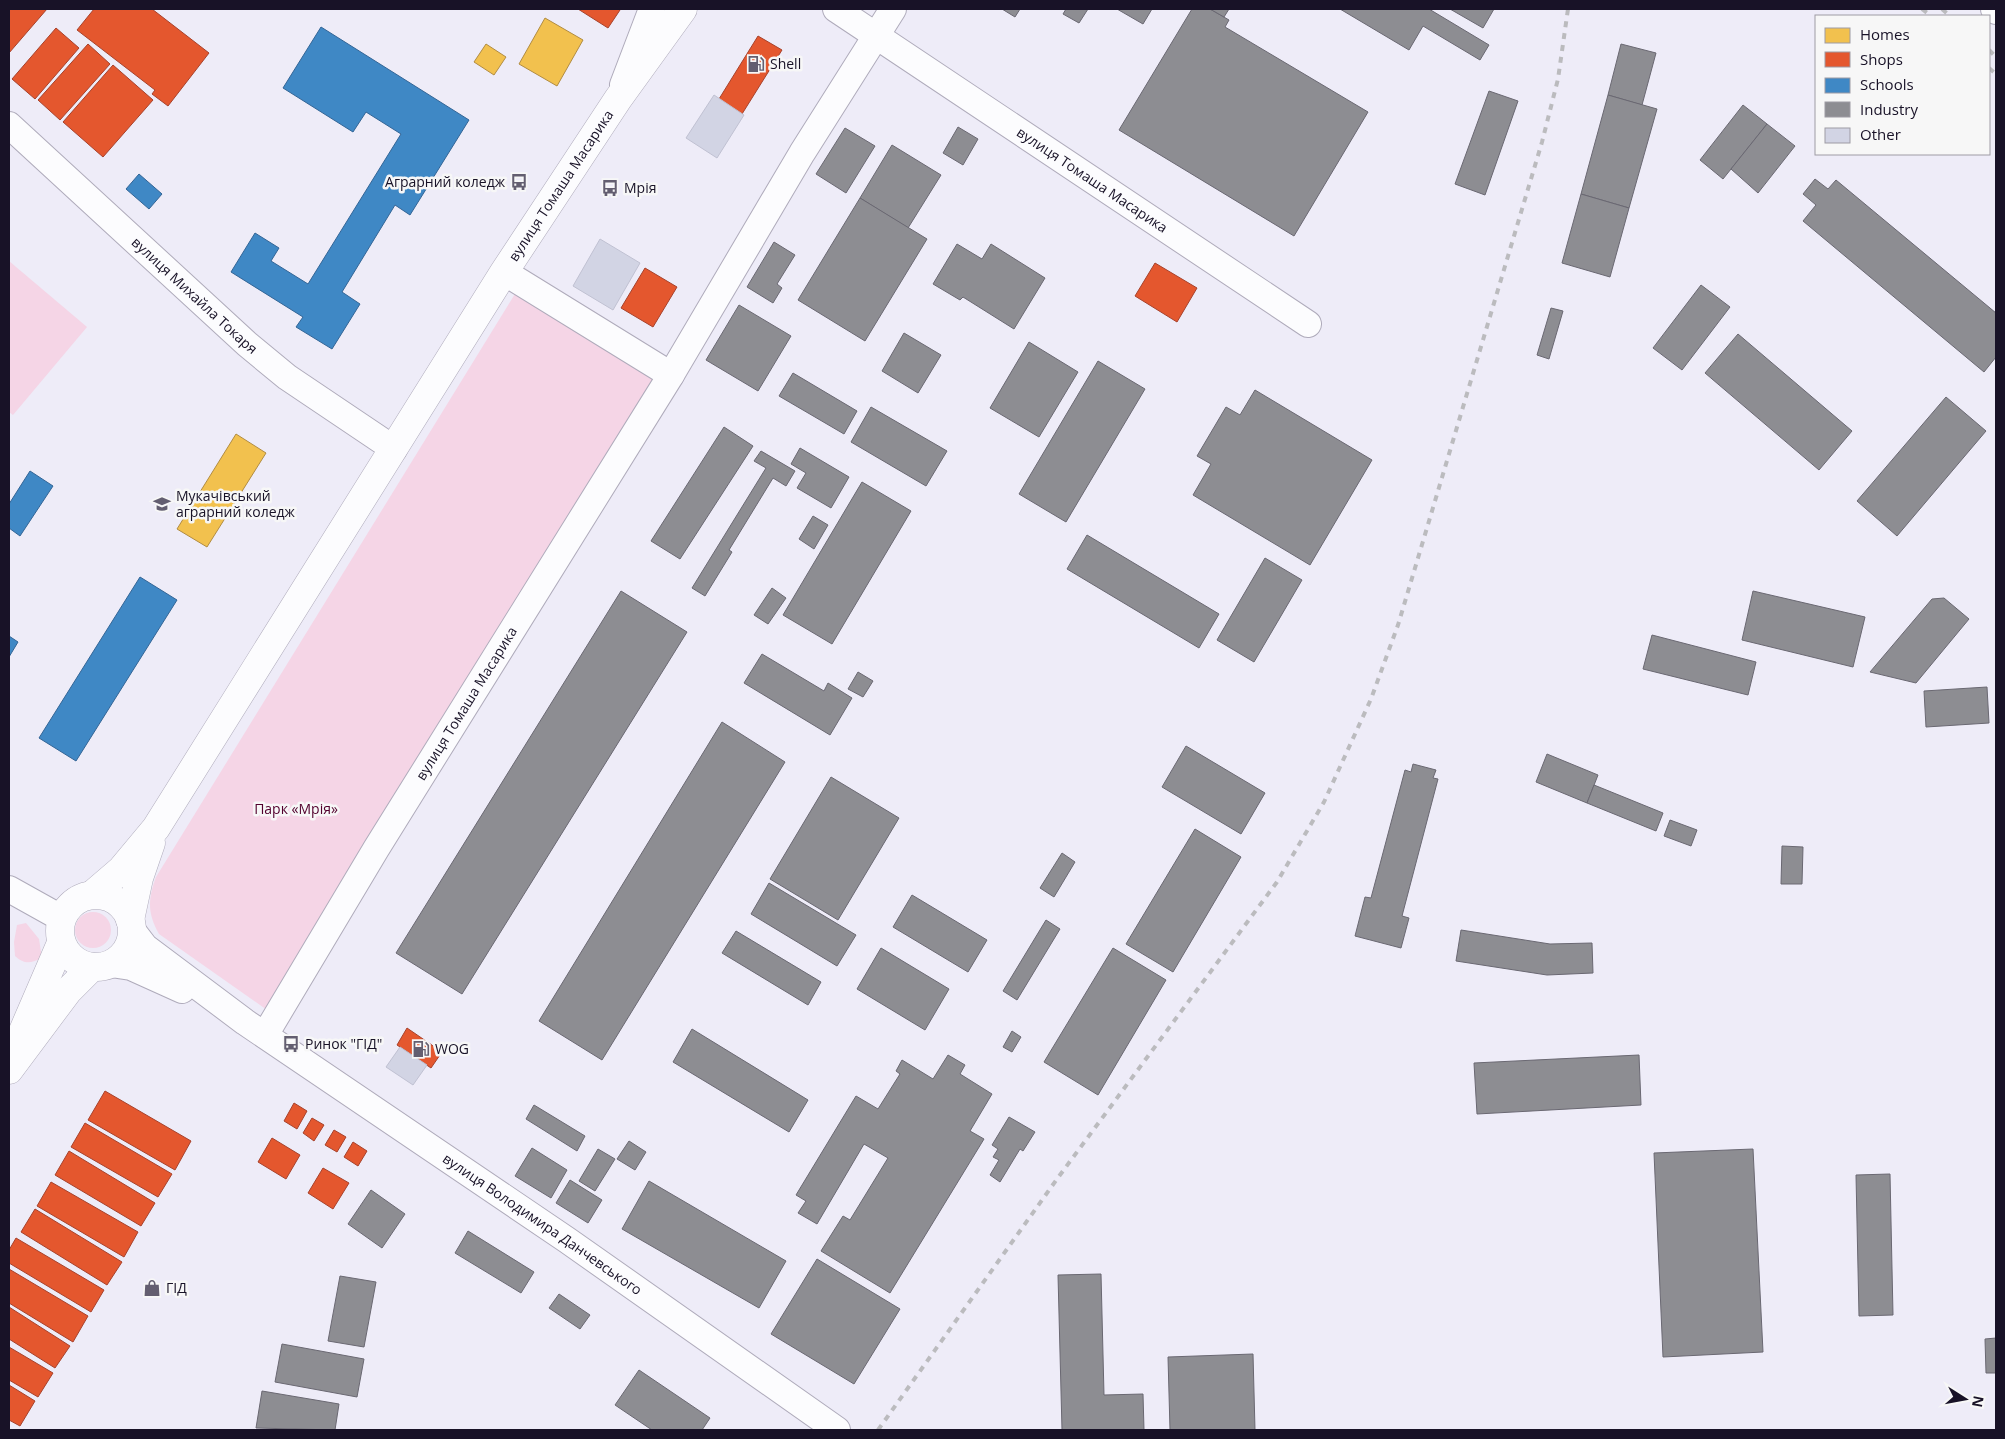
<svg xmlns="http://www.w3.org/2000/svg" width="2005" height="1439" font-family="'Open Sans',sans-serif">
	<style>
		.green { fill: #f5d5e6 }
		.homes { fill: #f2c14e; stroke: #b18c42 }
		.shops { fill: #e4572e; stroke: #a7422c }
		.schools { fill: #3f88c5; stroke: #336596 }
		.industry { fill: #8d8d92; stroke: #6a6872 }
		.building { fill: #d2d4e4; stroke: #c0c1d2 }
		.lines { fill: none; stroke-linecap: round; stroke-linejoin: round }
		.minor-casing { stroke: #afabbb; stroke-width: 28 }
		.major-casing { stroke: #afabbb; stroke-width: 29 }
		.minor { stroke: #fcfcfe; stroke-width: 26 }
		.major { stroke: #fcfcfe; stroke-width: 28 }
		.rail { stroke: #bbbbbe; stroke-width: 4; stroke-dasharray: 6 6; stroke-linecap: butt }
		.labels { text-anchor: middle; stroke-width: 5; stroke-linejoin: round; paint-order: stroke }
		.poi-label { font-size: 14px; fill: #181227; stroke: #f7f7f7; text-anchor: start }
		.street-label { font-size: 14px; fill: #181227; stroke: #f7f7f7 }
		.park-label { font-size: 14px; fill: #52002d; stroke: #f7f7f7 }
	</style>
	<rect width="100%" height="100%" fill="#eeecf8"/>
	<g class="green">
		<polygon points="9,261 87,327 13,415 9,412"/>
		<path d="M518,289L655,376L367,852L267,1010L159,934C147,913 148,899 156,877Z"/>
		<circle cx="93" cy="930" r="18"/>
		<path d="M26,923L39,939L42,958C31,963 25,965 15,956L14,942L17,925Z"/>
	</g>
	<g class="homes">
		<polygon points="545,18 583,40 557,86 519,64"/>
		<polygon points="486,44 506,57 494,75 474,62"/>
		<polygon points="236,434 266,453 207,547 177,529"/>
	</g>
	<g class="shops">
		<polygon points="9,9 47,9 9,53"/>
		<polygon points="94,9 152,9 209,53 168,106 152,94 155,90 77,30"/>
		<polygon points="578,9 618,9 620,10 608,28"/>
		<polygon points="56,28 79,48 35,99 12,79"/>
		<polygon points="758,36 782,50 742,114 719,99"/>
		<polygon points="88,44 110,64 60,120 38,100"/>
		<polygon points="113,65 153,100 103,157 63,122"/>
		<polygon points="1155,263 1197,288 1177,322 1135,296"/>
		<polygon points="645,268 677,287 653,327 621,308"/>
		<polygon points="407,1028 442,1052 431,1068 397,1045"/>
		<polygon points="105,1091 191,1141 175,1170 88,1120"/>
		<polygon points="294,1103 307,1111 297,1129 284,1121"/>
		<polygon points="312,1118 324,1125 314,1141 303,1133"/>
		<polygon points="85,1123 172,1174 158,1197 71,1147"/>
		<polygon points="334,1130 346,1137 337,1152 325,1145"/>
		<polygon points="272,1138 300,1155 286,1179 258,1162"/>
		<polygon points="353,1142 367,1151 358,1166 344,1157"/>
		<polygon points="69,1151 155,1203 141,1226 55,1175"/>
		<polygon points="323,1168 349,1183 333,1209 308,1193"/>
		<polygon points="51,1182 138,1232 124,1257 37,1206"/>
		<polygon points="35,1209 122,1262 107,1285 21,1232"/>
		<polygon points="16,1238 104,1290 91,1312 9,1263 9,1250"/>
		<polygon points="9,1269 88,1316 73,1342 9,1303"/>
		<polygon points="9,1307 70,1346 55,1368 9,1339"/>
		<polygon points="9,1347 53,1373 38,1397 9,1380"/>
		<polygon points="9,1385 35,1401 20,1426 9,1420"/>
	</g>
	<g class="schools">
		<polygon points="321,27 469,120 410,215 395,205 342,292 360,304 332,349 296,327 303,317 231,272 255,233 279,248 271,261 308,284 401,134 366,112 353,132 283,88"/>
		<polygon points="139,174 162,194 149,209 126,189"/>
		<polygon points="30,471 53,486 20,536 9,528 9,504"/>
		<polygon points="140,577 177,600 76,761 39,738"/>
		<polygon points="9,636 18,642 9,657"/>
	</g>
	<g class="industry">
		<polygon points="1002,9 1020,9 1015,17"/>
		<polygon points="1066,9 1088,9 1079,23 1063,14"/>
		<polygon points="1117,9 1152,9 1143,24"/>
		<polygon points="1192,9 1210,9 1229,20 1225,27 1368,112 1294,236 1119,130"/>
		<polygon points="1210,9 1229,9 1224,17"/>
		<polygon points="1340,9 1429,9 1489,45 1480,60 1423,26 1409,50"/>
		<polygon points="1450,9 1494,9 1483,28"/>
		<polygon points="1621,44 1656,53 1642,105 1608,95"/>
		<polygon points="1489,91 1518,101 1485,195 1455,184"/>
		<polygon points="1608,95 1657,109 1629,208 1581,194"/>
		<polygon points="1743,105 1767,124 1723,179 1700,160"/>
		<polygon points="1767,124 1795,146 1758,193 1731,169"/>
		<polygon points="958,127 978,139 963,165 943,153"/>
		<polygon points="845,128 875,146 846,193 816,174"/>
		<polygon points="892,145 941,175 908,228 860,198"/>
		<polygon points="1815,179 1828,189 1836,180 1996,313 1996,357 1984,372 1803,221 1816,205 1803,194"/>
		<polygon points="1581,194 1629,208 1610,277 1562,263"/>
		<polygon points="860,198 927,239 865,341 798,300"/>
		<polygon points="774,242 795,255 777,284 782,288 773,303 747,287"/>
		<polygon points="957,244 982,259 991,244 1045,278 1014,329 963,297 960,300 933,284"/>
		<polygon points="1701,285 1730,307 1682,370 1653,348"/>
		<polygon points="739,305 791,336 758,391 706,360"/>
		<polygon points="1551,308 1563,311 1549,359 1537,355"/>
		<polygon points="904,333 941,355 918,393 882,371"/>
		<polygon points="1738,334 1852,431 1819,470 1705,373"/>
		<polygon points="1029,342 1078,372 1039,437 990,408"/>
		<polygon points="1098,361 1145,389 1066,522 1019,494"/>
		<polygon points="793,373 857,411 844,434 779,396"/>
		<polygon points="1255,390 1372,460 1310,565 1193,495 1211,464 1197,456 1226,407 1240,415"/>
		<polygon points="1946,397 1986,431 1897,536 1857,501"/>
		<polygon points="871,407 947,451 926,486 851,442"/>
		<polygon points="724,427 753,446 680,559 651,541"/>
		<polygon points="800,448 849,477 831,508 797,488 806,473 791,464"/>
		<polygon points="761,451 795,471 786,486 773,478 729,550 732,552 705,596 692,588 766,468 754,461"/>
		<polygon points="862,482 911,511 832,644 783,615"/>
		<polygon points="813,516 828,525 814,549 799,539"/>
		<polygon points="1087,535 1219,614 1199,648 1067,569"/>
		<polygon points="1265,558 1302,580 1254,662 1217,640"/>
		<polygon points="772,588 786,598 768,624 754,615"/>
		<polygon points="621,591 687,632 462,994 396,953"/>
		<polygon points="1753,591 1865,617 1853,667 1742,640"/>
		<polygon points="1944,598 1969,619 1916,683 1870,672 1932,599"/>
		<polygon points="1652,635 1756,662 1748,695 1643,669"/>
		<polygon points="762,654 824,691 828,683 852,698 830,735 744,683"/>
		<polygon points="858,672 873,681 863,697 848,689"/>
		<polygon points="1987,687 1989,723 1926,727 1924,691"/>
		<polygon points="722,722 785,762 602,1060 539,1021"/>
		<polygon points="1186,746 1265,793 1241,834 1162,787"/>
		<polygon points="1547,754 1598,775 1587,803 1536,782"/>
		<polygon points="1413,764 1436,770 1433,778 1438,779 1402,916 1409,918 1401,948 1355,936 1365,897 1371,898 1405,770 1411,772"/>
		<polygon points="831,777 899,818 838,920 770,879"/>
		<polygon points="1594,785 1663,813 1656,831 1587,803"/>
		<polygon points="1670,820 1697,830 1691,846 1664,836"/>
		<polygon points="1195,829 1241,857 1173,972 1126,944"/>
		<polygon points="1782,846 1803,847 1802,884 1781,884"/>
		<polygon points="1062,853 1075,862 1054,897 1040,888"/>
		<polygon points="769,883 856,935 837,966 751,914"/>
		<polygon points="912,895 987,940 968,972 893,927"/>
		<polygon points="1046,920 1060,929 1017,1000 1003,991"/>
		<polygon points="1461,930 1550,944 1592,943 1593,973 1547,975 1456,961"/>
		<polygon points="736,931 821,982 808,1005 722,953"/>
		<polygon points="881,948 949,989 925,1030 857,989"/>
		<polygon points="1113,948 1166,980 1098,1095 1044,1062"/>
		<polygon points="692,1029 808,1100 789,1132 673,1062"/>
		<polygon points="1012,1031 1021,1037 1012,1052 1003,1047"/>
		<polygon points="948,1055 965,1065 960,1074 992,1094 970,1131 984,1139 890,1293 821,1251 843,1216 850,1220 888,1158 864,1144 817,1224 798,1213 806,1201 796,1195 856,1096 878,1109 900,1074 896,1071 902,1060 933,1079"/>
		<polygon points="1639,1055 1641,1105 1477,1114 1474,1063"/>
		<polygon points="534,1105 585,1136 577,1151 526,1119"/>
		<polygon points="1009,1117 1035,1132 1023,1151 1020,1149 1000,1182 990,1175 999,1160 993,1157 998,1149 992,1145"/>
		<polygon points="629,1141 646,1152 635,1170 617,1159"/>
		<polygon points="532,1148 567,1170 551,1198 515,1176"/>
		<polygon points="598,1149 615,1159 595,1191 579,1181"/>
		<polygon points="1753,1149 1763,1352 1663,1357 1654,1153"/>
		<polygon points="1890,1174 1893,1315 1859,1316 1856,1175"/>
		<polygon points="570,1180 602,1200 588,1223 556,1203"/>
		<polygon points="649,1181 786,1261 759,1308 622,1229"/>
		<polygon points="371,1190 405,1214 382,1248 348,1224"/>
		<polygon points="468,1231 534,1272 521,1293 455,1253"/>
		<polygon points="817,1259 900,1309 854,1384 771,1334"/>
		<polygon points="1101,1274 1104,1395 1143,1394 1144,1430 1062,1430 1058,1275"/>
		<polygon points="340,1276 376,1282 364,1347 328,1341"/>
		<polygon points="559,1294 590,1315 580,1329 549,1308"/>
		<polygon points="1996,1338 1996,1373 1986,1373 1985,1339"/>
		<polygon points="282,1344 364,1359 357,1397 275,1382"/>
		<polygon points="1253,1354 1255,1430 1170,1430 1168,1357"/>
		<polygon points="639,1370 710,1418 702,1430 652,1430 615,1405"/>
		<polygon points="262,1391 339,1404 335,1430 256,1428"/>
	</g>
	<g class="building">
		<polygon points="714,95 744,115 717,158 686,138"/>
		<polygon points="600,239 640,263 613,310 573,286"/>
		<polygon points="400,1047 427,1065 413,1085 386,1067"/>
	</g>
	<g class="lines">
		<g class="minor-casing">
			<g id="minor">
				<path id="s1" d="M836,9L1308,324"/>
				<polyline points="1994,9 1996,11"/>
				<polyline points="623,85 652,9"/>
				<path id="s2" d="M9,125L247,344L287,377L394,449"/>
				<polyline points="504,272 671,375"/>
				<polyline points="9,889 61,918"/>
				<path id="s3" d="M132,930L145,947L245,1022L567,1240L837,1430"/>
				<polyline points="111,964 131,967 182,990"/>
				<path id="s4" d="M265,1035L376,849L671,375L802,153L893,9"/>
			</g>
		</g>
		<g class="major-casing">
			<g id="major">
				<path id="s5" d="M93,894L121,870L156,828L504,272L618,99L683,9"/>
				<circle cx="96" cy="931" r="36"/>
				<polyline points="130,920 139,878 151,843"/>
				<polyline points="20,1038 61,943"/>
				<polyline points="9,1070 68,991 92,967"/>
			</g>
		</g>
		<use href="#minor" class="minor"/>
		<use href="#major" class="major"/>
		<g class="rail">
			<polyline points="1922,9 1931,16"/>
			<polyline points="1942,9 1950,16"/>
			<polyline points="1989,50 1996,57"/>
			<polyline points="1989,68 1996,74"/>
			<polyline points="878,1430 1057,1179 1277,882 1324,802 1371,699 1398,625 1542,142 1558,79 1568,9"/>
		</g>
	</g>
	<defs>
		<g id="fuel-bare" transform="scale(1.35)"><path d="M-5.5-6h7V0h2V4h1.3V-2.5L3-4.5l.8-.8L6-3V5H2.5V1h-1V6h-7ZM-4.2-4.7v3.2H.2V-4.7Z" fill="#635e70" stroke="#f7f7f7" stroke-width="2.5" paint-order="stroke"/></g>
		<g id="bus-bare" transform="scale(1.35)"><path d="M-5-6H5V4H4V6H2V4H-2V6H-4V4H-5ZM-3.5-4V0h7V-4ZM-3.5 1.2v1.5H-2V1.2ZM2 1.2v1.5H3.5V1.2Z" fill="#635e70" stroke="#f7f7f7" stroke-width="2.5" paint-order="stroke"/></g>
		<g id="university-bare" transform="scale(1.35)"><path d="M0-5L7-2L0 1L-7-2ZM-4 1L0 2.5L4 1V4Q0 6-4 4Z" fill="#635e70" stroke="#f7f7f7" stroke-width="2.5" paint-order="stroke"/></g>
		<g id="shop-bare" transform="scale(1.35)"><path d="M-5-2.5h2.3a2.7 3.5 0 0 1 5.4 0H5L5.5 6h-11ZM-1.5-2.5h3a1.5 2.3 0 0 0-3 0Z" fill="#635e70" stroke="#f7f7f7" stroke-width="2.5" paint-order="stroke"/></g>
	</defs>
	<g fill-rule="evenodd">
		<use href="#fuel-bare" x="756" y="64"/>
		<use href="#bus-bare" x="519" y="182"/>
		<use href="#bus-bare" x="610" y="188"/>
		<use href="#university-bare" x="162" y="504"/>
		<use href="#bus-bare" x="291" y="1044"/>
		<use href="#fuel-bare" x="421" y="1049"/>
		<use href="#shop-bare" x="152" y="1288"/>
	</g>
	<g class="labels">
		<g class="poi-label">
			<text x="770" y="69">Shell</text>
			<text x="505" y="187" text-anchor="end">Аграрний коледж</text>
			<text x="624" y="193">Мрія</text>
			<text x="176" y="501">Мукачівський<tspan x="176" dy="16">аграрний коледж</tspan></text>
			<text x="305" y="1049">Ринок "ГІД"</text>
			<text x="435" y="1054">WOG</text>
			<text x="166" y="1293">ГІД</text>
		</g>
		<g class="street-label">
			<text dy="5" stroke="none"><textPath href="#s1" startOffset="308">вулиця Томаша Масарика</textPath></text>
			<text dy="5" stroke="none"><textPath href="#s5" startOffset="851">вулиця Томаша Масарика</textPath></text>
			<text dy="5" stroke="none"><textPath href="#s2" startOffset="252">вулиця Михайла Токаря</textPath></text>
			<text dy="5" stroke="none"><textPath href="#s4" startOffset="388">вулиця Томаша Масарика</textPath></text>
			<text dy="5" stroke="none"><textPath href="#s3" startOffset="506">вулиця Володимира Данчевського</textPath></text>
		</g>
		<g class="park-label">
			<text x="296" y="814">Парк «Мрія»</text>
		</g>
	</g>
	<rect width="2005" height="1439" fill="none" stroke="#181227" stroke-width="20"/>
	<rect x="1815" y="15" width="175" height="140" fill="#f7f7f7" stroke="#9e9ba4"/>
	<rect x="1825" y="28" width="25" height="15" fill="#f2c14e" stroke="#9e9ba4"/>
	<text x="1860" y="40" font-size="15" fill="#181227">Homes</text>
	<rect x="1825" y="52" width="25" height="15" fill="#e4572e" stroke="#9e9ba4"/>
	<text x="1860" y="65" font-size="15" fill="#181227">Shops</text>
	<rect x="1825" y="78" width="25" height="15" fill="#3f88c5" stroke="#9e9ba4"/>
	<text x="1860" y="90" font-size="15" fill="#181227">Schools</text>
	<rect x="1825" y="102" width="25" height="15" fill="#8d8d92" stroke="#9e9ba4"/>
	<text x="1860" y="115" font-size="15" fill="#181227">Industry</text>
	<rect x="1825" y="128" width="25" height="15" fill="#d2d4e4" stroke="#9e9ba4"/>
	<text x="1860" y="140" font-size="15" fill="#181227">Other</text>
	<g transform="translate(1965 1399) rotate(101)" stroke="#f7f7f7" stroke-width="4" paint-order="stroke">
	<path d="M0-4L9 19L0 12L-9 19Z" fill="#181227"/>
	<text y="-8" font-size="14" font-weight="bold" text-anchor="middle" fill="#181227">N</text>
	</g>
</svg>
